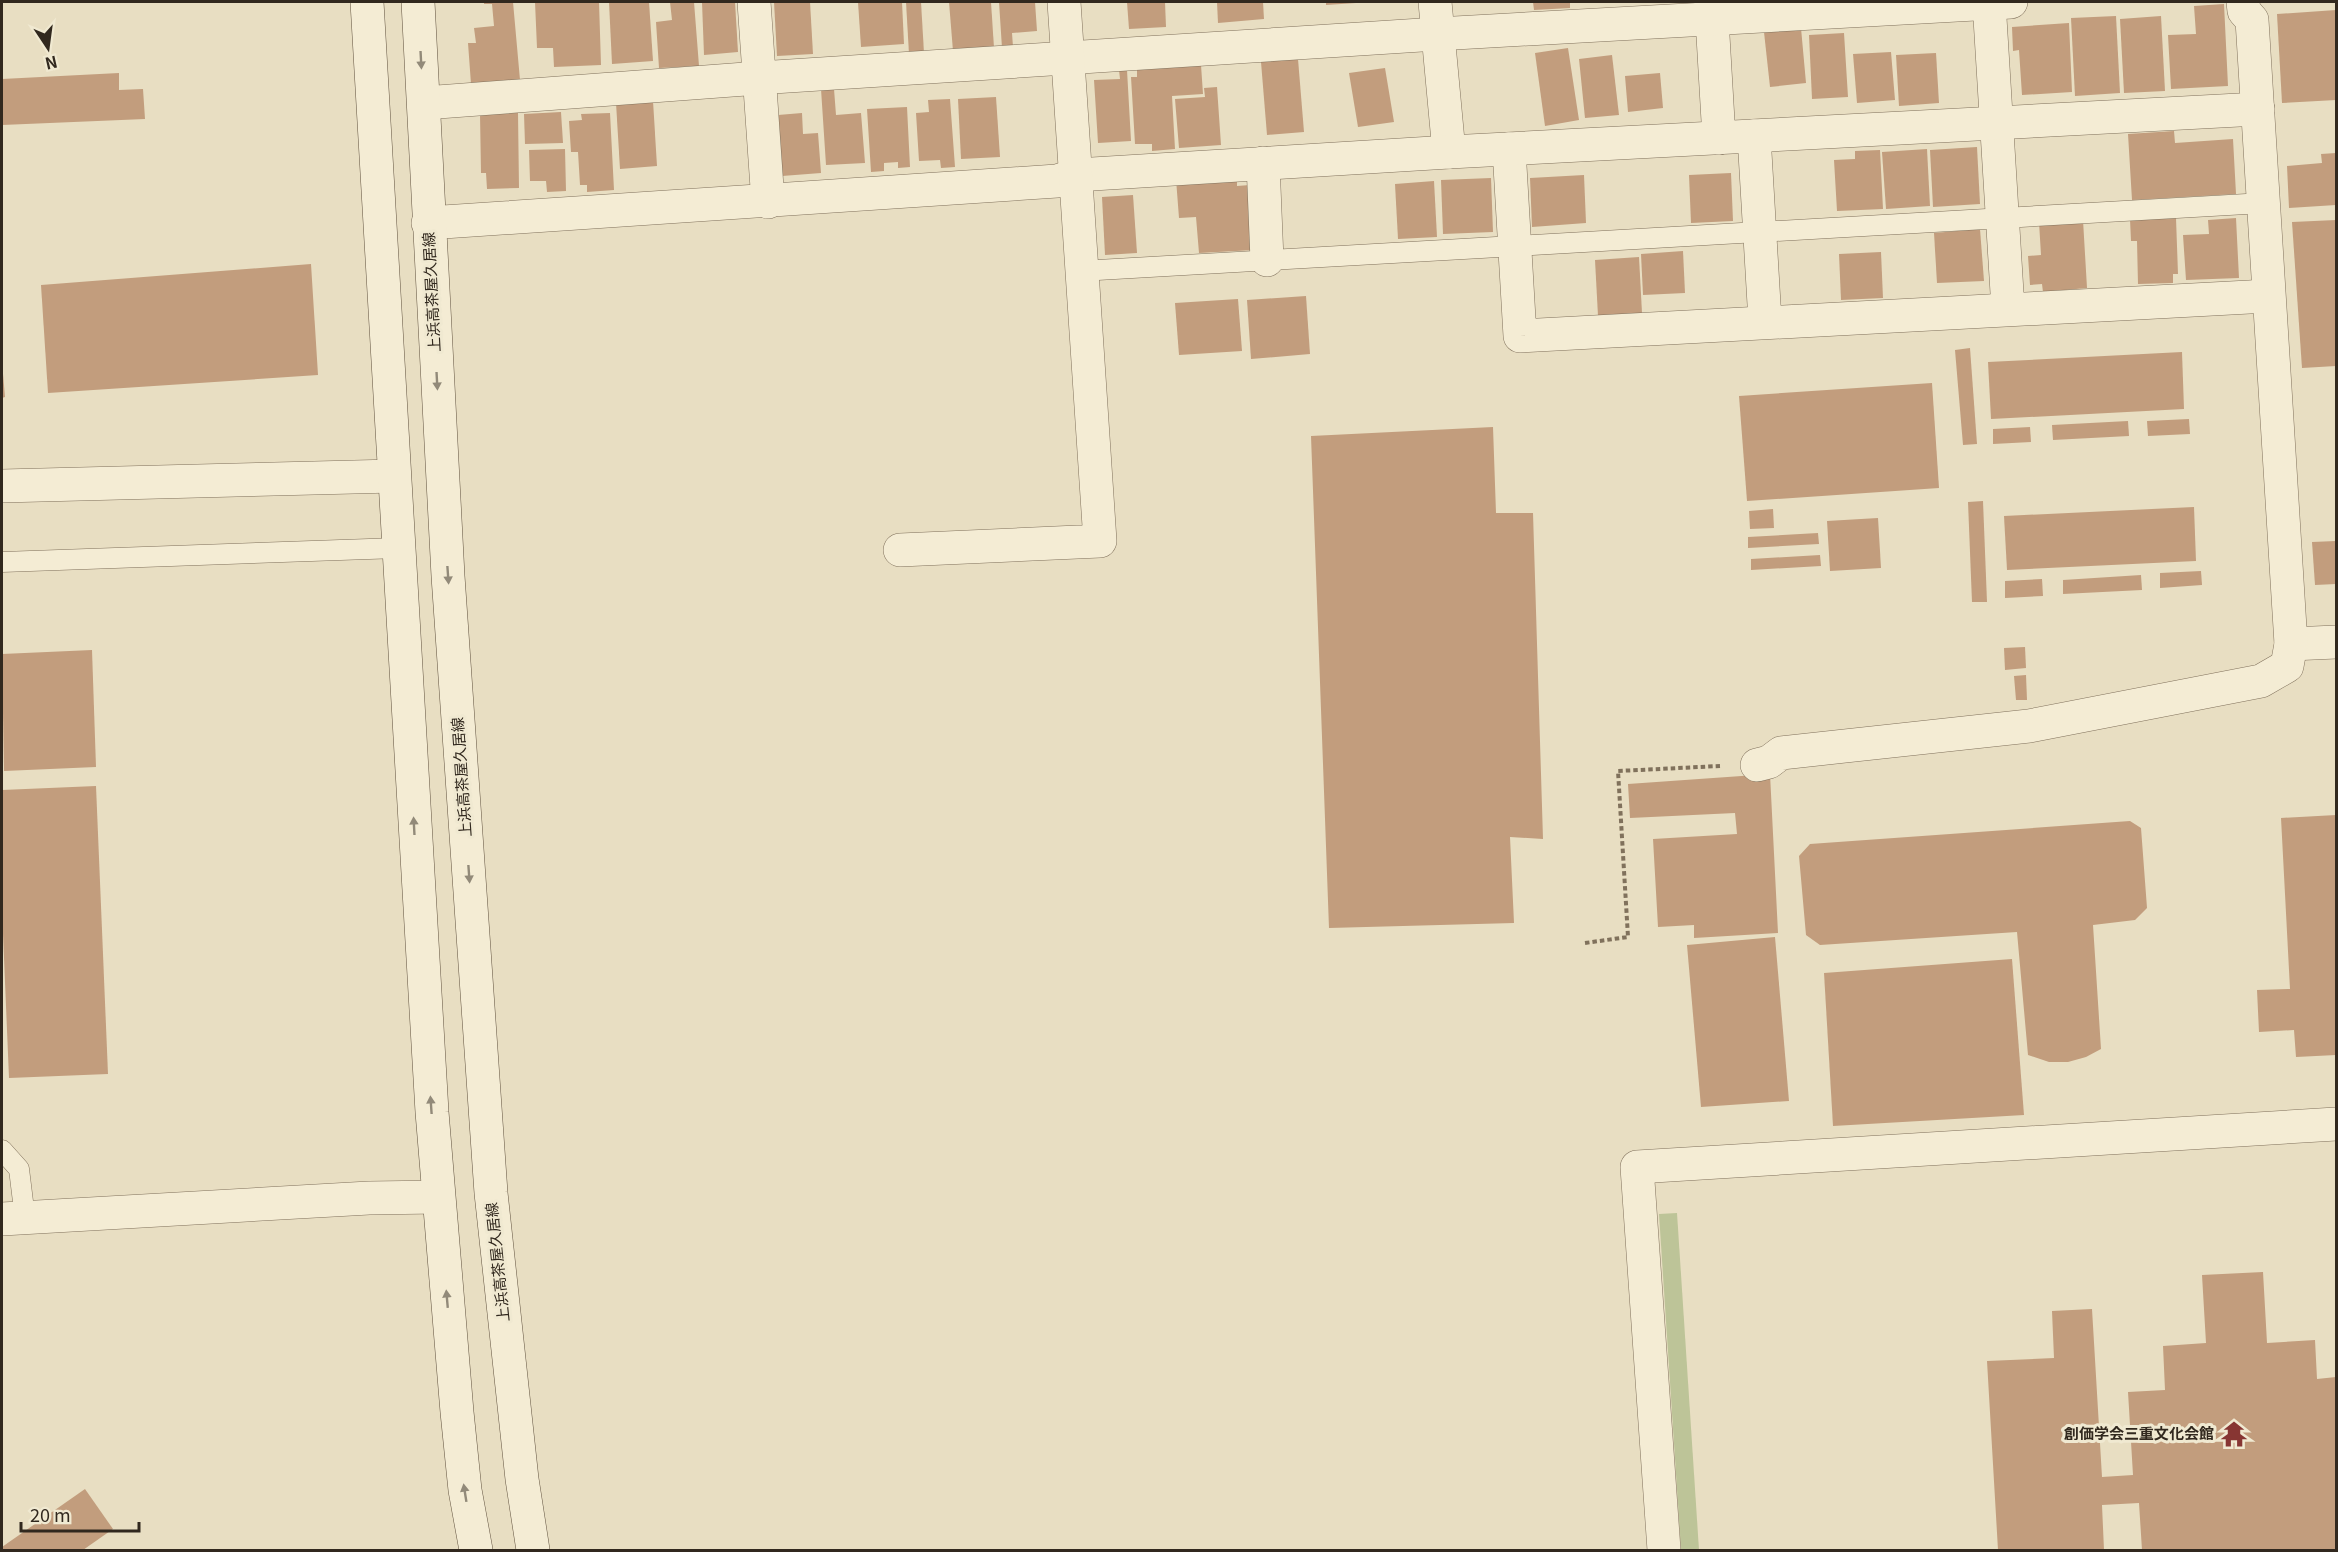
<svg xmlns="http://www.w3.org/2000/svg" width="2338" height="1552" font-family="Georgia,'Noto Sans JP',serif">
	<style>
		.green { fill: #bdc498 }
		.building { fill: #c29d7d }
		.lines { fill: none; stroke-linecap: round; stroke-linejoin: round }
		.service-casing { stroke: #80715c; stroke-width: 21 }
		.minor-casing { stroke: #80715c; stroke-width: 34 }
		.tertiary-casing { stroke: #80715c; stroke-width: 34 }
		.secondary-casing { stroke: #61523f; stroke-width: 34 }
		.path { stroke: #80715c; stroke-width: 4; stroke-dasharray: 4.5 3; stroke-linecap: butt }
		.service { stroke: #f4ecd4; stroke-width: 20 }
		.minor { stroke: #f4ecd4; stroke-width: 33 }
		.tertiary { stroke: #f4ecd4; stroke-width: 33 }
		.secondary { stroke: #f4ecd4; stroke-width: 33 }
		.oneway { fill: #928a79 }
		.labels { text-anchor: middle; stroke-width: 6; stroke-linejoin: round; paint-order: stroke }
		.street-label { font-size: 15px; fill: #31281e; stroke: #f0e9d1 }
		.poi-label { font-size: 15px; font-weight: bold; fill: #31281e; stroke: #f0e9d1; text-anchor: end }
	</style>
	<rect width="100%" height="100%" fill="#e8dec2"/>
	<polygon class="green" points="1677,1213 1699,1550 1681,1550 1659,1214"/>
	<g class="building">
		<polygon points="484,2 513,2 520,80 471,84 468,43 476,43 474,28 494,26 492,4 484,4"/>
		<polygon points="535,2 599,2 601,65 554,67 553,48 537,48"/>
		<polygon points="609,2 649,2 653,61 612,64"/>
		<polygon points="670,2 694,2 699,66 659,68 656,22 672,20"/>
		<polygon points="702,2 735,2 738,52 704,55"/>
		<polygon points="774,2 810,2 813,54 777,56"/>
		<polygon points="858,2 902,2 904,44 861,47"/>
		<polygon points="906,2 921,2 924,53 909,54"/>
		<polygon points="949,2 991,2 994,48 953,51"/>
		<polygon points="999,2 1035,2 1037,31 1012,33 1013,47 1002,48"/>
		<polygon points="1127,2 1165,2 1166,27 1129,29"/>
		<polygon points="1217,2 1263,2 1264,19 1218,23"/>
		<polygon points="1326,2 1356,2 1356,3 1326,5"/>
		<polygon points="1533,2 1570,2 1570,8 1534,10"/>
		<polygon points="2224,4 2228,86 2171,89 2168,35 2196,34 2194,6"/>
		<polygon points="2336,10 2336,100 2282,103 2277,14"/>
		<polygon points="2116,16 2120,93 2075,96 2071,18"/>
		<polygon points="2161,16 2165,91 2124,93 2120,19"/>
		<polygon points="2069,23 2072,92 2022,95 2019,50 2013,51 2012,27"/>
		<polygon points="1801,28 1806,83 1770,87 1764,32"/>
		<polygon points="1844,33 1848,97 1812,99 1809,35"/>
		<polygon points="1568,48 1579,120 1545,126 1535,53"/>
		<polygon points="1891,52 1895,100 1857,103 1853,54"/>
		<polygon points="1936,53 1939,103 1899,106 1896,55"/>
		<polygon points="1612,55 1619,115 1585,118 1579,59"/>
		<polygon points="1298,59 1304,132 1267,135 1261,62"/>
		<polygon points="1201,65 1203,94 1172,96 1175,149 1152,151 1152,144 1135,144 1131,77 1137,77 1137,68"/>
		<polygon points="1385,68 1394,122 1358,127 1349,73"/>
		<polygon points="1119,70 1127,70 1131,141 1098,143 1094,80 1120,79"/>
		<polygon points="119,73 119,90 143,89 145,119 2,125 2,79"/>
		<polygon points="1660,73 1663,108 1628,112 1625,76"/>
		<polygon points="1217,87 1221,145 1179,148 1175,99 1205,97 1204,88"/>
		<polygon points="821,89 834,89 836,115 861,113 865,163 826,165"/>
		<polygon points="996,97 1000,157 961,159 958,99"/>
		<polygon points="950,99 955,167 941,168 940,160 919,161 916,113 929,112 928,100"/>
		<polygon points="653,101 657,166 620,169 616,103"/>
		<polygon points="907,107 910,167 898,168 898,162 884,163 884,171 871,172 867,109"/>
		<polygon points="561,112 563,143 525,144 524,114"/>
		<polygon points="518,113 519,188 487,189 486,173 481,173 480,114"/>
		<polygon points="610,113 614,190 587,192 587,185 580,185 578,152 571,152 569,121 582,120 581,114"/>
		<polygon points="802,113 803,134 818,133 821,173 782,176 778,115"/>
		<polygon points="2174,131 2175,143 2233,139 2236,194 2132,200 2128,134"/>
		<polygon points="1977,147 1980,204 1933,207 1930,150"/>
		<polygon points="565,149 566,191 547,192 546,181 530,181 529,150"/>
		<polygon points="1927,149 1930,206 1886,209 1882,152"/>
		<polygon points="1880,150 1883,209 1837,211 1834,160 1855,159 1855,151"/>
		<polygon points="2336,153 2336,205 2289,208 2287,166 2322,163 2321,154"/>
		<polygon points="1731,173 1733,221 1691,223 1689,175"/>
		<polygon points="1237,175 1237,186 1250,185 1254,250 1199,253 1196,217 1179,218 1176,179"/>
		<polygon points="1584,175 1586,223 1532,227 1530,178"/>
		<polygon points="1491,178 1493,232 1443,234 1441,180"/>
		<polygon points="1434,181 1437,237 1398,239 1395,184"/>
		<polygon points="1133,195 1137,253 1105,255 1102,197"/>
		<polygon points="2176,218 2178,274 2173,274 2173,283 2138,284 2137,241 2131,241 2130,219"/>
		<polygon points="2236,218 2239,278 2186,280 2183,235 2209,234 2208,220"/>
		<polygon points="2083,220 2087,288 2043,292 2042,284 2030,285 2028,256 2041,255 2039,222"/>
		<polygon points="2336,220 2336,366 2302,368 2292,222"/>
		<polygon points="1980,229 1984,281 1937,283 1934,233"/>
		<polygon points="1683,251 1685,293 1643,295 1641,254"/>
		<polygon points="1881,252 1883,298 1841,300 1839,254"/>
		<polygon points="1639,257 1642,313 1598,316 1595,260"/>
		<polygon points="311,264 318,375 48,393 41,285"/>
		<polygon points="1306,296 1310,354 1251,359 1247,300"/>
		<polygon points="1238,299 1242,351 1179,355 1175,303"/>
		<polygon points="1970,348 1977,444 1963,445 1955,350"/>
		<polygon points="2182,352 2184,409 1991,419 1988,362"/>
		<polygon points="2,362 5,397 2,398"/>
		<polygon points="1932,383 1939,488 1747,501 1739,396"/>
		<polygon points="2189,419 2190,434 2148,436 2147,421"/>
		<polygon points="2128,421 2129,436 2053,440 2052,425"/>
		<polygon points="1493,427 1496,513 1533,513 1543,839 1510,837 1514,923 1329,928 1311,436"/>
		<polygon points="2030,427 2031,442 1993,444 1993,429"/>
		<polygon points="1983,501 1987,602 1972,602 1968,502"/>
		<polygon points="2194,507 2196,561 2007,570 2004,516"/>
		<polygon points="1773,509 1774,528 1750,529 1749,511"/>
		<polygon points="1878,518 1881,568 1830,571 1827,521"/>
		<polygon points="1818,533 1819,544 1748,548 1748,537"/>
		<polygon points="2336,541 2336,584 2315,585 2312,542"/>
		<polygon points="1820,555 1821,566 1751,570 1751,559"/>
		<polygon points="2201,571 2202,585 2160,588 2160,573"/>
		<polygon points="2141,575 2142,590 2063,594 2063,580"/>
		<polygon points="2042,579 2043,596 2005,598 2005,581"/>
		<polygon points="2025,647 2026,668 2005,670 2004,648"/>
		<polygon points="92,650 96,767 4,771 2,654"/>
		<polygon points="2026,675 2027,700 2016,700 2014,676"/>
		<polygon points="1770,774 1778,933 1694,938 1694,925 1658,927 1653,839 1737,834 1735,813 1630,818 1628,784"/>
		<polygon points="96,786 108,1074 9,1078 2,910 2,790"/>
		<polygon points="2336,815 2336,1055 2296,1057 2294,1030 2259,1032 2257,990 2290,989 2281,818"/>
		<polygon points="2130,821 2141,828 2147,908 2135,920 2093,925 2101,1049 2086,1057 2068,1062 2049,1062 2028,1055 2017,932 1820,945 1806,935 1799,856 1810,844"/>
		<polygon points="1775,937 1789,1101 1701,1107 1687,945"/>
		<polygon points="2012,959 2024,1115 1833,1126 1824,973"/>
		<polygon points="2263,1272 2267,1343 2315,1340 2317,1379 2336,1377 2336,1550 2142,1550 2139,1503 2102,1505 2104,1550 1998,1550 1987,1361 2054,1358 2052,1311 2092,1309 2102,1477 2133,1475 2128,1392 2165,1390 2163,1346 2206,1343 2202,1275"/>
		<polygon points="85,1489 113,1529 83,1550 2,1550 2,1547"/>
	</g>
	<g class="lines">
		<g class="service-casing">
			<g id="service">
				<polyline points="1080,271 2264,203"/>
				<polyline points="2,562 398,548"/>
				<polyline points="2,1150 19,1169 25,1218"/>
			</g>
		</g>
		<g class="minor-casing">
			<g id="minor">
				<polyline points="754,2 768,202"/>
				<polyline points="1435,2 1449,152"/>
				<polyline points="1711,2 1719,138"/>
				<polyline points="1989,2 2008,309"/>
				<polyline points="424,103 759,78 1437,34 2011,2"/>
				<polyline points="1754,136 1765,321"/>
				<polyline points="1509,149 1520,336 2268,296"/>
				<polyline points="1263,163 1267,260"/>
				<polyline points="428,223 1057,181 1076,175 1449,152 2258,109"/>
				<polyline points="2,486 394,476"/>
				<polyline points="900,550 1100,541 1064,2"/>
				<polyline points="2291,644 2336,642"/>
				<polyline points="1757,765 1769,762 1781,753 2029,726 2261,681 2287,666 2291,644 2252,20 2244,11 2243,2"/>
				<polyline points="2,1219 369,1198 438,1197"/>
			</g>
		</g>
		<g class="tertiary-casing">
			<polyline id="tertiary" points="1664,1550 1637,1167 2336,1124"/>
		</g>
		<g class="secondary-casing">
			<g id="secondary">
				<polyline points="367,2 432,1112 457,1412 465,1490 476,1550"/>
				<polyline points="418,2 448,576 491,1193 522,1479 533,1550"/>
			</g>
		</g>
		<polyline class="path" points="1585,943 1628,937 1618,771 1720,766"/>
		<use href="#service" class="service"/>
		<use href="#minor" class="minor"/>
		<use href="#tertiary" class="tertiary"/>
		<use href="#secondary" class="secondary"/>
	</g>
	<defs><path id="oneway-solid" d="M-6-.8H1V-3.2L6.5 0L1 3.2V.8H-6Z" transform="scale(1.5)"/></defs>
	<g class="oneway">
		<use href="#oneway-solid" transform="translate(421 60) rotate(87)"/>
		<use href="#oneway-solid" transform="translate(437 381) rotate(87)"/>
		<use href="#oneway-solid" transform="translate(448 575) rotate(86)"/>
		<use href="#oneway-solid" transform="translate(414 826) rotate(-93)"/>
		<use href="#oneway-solid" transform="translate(469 874) rotate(86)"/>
		<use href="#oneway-solid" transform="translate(431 1105) rotate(-94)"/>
		<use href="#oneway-solid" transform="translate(447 1299) rotate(-95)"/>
		<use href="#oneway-solid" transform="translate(465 1493) rotate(-99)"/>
	</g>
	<defs>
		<g id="temple-bare" transform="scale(2.07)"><path d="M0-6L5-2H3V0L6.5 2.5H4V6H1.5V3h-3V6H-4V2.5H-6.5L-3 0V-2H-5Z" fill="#873633" stroke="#f0e9d1" stroke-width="2.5" paint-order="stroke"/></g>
	</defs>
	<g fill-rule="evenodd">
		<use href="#temple-bare" x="2234" y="1434"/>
	</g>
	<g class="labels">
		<g class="street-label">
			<text transform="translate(432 292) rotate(-93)" y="5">上浜高茶屋久居線</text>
			<text transform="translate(462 777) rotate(-94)" y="5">上浜高茶屋久居線</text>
			<text transform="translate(498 1262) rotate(-96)" y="5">上浜高茶屋久居線</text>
		</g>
		<g class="poi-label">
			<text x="2214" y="1439">創価学会三重文化会館</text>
		</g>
	</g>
	<rect width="2338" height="1552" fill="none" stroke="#31281e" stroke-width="6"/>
	<g transform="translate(48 48) rotate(167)" stroke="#f0e9d1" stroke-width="4.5" paint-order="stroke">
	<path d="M0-4.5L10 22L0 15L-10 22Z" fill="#31281e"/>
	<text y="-9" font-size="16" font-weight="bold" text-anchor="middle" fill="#31281e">N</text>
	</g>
	<path d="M21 1522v9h118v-9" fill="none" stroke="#31281e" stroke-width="3"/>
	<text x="30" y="1522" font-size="18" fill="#31281e" stroke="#f0e9d1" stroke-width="4.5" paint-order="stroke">20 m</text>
</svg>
